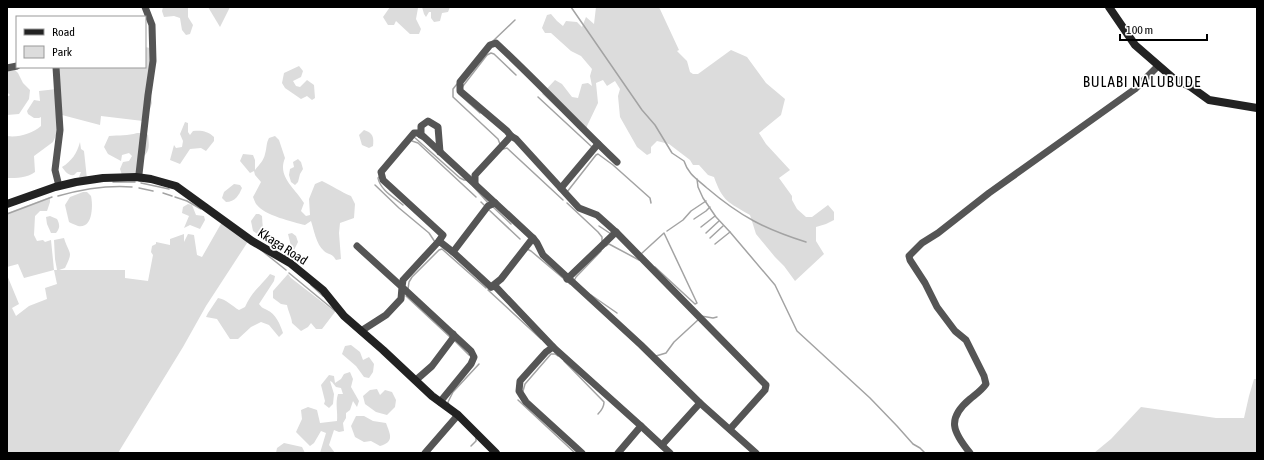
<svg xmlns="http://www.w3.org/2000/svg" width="1264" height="460" font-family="'Asap Condensed',sans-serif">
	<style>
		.green { fill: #dcdcdc }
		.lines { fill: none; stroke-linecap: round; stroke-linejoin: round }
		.stream { stroke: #a3a3a3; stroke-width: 1.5 }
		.street { stroke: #555; stroke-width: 7 }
		.secondary { stroke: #222; stroke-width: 8 }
		.labels { text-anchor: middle; stroke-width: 3.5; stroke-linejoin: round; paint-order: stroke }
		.street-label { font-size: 13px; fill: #000; stroke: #fff }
		.quarter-label { font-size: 15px; letter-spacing: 1px; fill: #000; stroke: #fff }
	</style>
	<rect width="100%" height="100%" fill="#fff"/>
	<g class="green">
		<polygon points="163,7 188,7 188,17 193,25 190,34 186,35 182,30 180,18 174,16 164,17 162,11"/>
		<polygon points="208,7 230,7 220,27"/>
		<polygon points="390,7 418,8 416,19 421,29 419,34 410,34 396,21 394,25 388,25 383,17"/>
		<polygon points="422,7 450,7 448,12 442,13 440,21 434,22 431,18 431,12 429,12 426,17 424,14"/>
		<path d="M596,7H659L679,50L677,51L687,61L690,72L693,74H698L731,50L747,57L766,83L785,99L781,115L759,133L766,144L790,170L779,178L792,196V200L797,209L806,217H812L828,205L834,212V220L826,224L816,227V241L824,254L795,281L784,266L775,257L756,234L750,215C728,202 723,202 714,177L708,175L699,165H693L690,160L669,144L657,141L651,147V153L647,155L637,147L620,117L618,96L620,89L615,81L607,86L603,80L596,83L598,103L587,126V135L542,94L555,80L562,84L572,97L578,98L582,84L588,83L592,86L590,76L592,69L581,56L571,51L551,33H545L542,28L547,15L551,14L557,21L563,26L566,21L577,22L582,27L586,17L594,24Z"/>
		<polygon points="145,47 150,48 151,95 152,103 149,112 143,121 101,116 100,125 62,115 57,67 145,67"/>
		<polygon points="299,66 303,71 301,77 293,81 296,86 300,87 307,80 314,85 315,98 312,100 307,96 301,99 285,88 282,83 284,73"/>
		<polygon points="15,70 18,73 23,83 30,90 29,99 19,114 7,115 7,97 10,95 7,92 7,71"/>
		<path d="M57,89V133L53,142L34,156L35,172C27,178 17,178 7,178V136C18,138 33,133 41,126V117L39,118H34L28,114L27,111L34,100L40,101L39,91Z"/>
		<path d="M185,122L188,123V132L190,135L193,131C201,130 208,131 214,137V141L206,151L201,148L190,149L180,164L170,160L174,145L176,148L182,147L183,141L180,134Z"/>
		<path d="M364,130C373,133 374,137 373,146L369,148L362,145L359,135Z"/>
		<path d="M137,133H140L144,138L148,134C149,147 151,152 139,160L137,171L134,176L122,175L120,169L123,162L129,161L132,156L129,153L122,155L121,161L108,154L104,147L109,136C119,135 128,136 137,133Z"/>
		<path d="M275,136L279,140L285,158C277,177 295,188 304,203L301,211L306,216L310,215L309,199L315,184L322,181C333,186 341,192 351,196L355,204L354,218L340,223L339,233L341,259L336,260C331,252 330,256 324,251C316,244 314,230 311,221L305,225C293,222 264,215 257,205C255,203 254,199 253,197L261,182L255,175L254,171L250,173L240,161L243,154L253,155L255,160V170C259,165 264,160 265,154C267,148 266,143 269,138Z"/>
		<path d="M80,142L81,149L84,151L87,179H82L79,177L81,172H77L74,175C68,176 65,171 62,167C72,161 77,153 80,142Z"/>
		<polygon points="298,159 301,162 303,169 300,174 298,182 295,185 291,182 289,175 290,169 294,167 293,162"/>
		<path d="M234,184L240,185L242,188C239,195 235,202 226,202L222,198L224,192Z"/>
		<path d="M83,192H87L91,196C93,205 93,229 78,226C75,225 71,223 69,222L65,205L70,197Z"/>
		<path d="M50,197V202L47,211H40L35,216L34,235L37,241L43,240L45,242L51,240L54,270H57L55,259L54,240L64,238C69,255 74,250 65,268L59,270H125V278L148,281L153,255L151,252L152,246L156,244V242L170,245V239L184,234V242L188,234L194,235L197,255L202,257L222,222L249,240L206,306L183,347L118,453H7V275L19,304L12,308L16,316L29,306L47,299L45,288L57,284L54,270L24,278L18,264L7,267V213Z"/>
		<polygon points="188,204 192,205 196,215 204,216 205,220 200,229 190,225 184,228 189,216 182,213 183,207"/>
		<polygon points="256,214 259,214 262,216 263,231 259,235 253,231 251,221"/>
		<path d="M50,216L57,219C60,225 60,228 56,233H51L47,224L46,217Z"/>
		<polygon points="292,233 296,236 298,242 287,264 282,255 291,246 288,234"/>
		<path d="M270,274L275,276L274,281L259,304C262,308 263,308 267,310C276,314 280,324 283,333L279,337L269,325L261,322L251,327L238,339H230L217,319L206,317L208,313L218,298C226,299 232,306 239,310L245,307C252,291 260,287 270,274Z"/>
		<path d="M288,274L291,278L335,312L322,329H316L311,323L308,327L301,331L292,323C292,318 288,311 287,305L281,304L273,298V291Z"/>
		<polygon points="351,345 360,352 363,360 369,357 374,364 373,372 369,378 364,377 356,366 342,354 345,346"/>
		<path d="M350,372L353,379L351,387L359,401L357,407L353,401L350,410L346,413V418L343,423L344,431L339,432L334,430L329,445L335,453H320L326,433L321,431L314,443L310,446L296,432L302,419L301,410L308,407L317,410L320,423L337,421C338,412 335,403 338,394H343L341,388L336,387L332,382L330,381L334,394L333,404L329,408L324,404L325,401L321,385L329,375L334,376L335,383L341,379L344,374Z"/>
		<polygon points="1254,379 1257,379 1257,453 1094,453 1111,439 1141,407 1216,418 1244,418 1249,396"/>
		<polygon points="377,389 380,395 385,390 392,392 396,400 395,407 387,415 376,412 365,404 363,396 370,390"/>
		<path d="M356,416H364L373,421L386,423C390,434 395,442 380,446L371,441L364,442L355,437L351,426Z"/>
		<polygon points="284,443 302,447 305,453 276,453 277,448"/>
	</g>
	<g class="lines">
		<g class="stream">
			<path d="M571,7L642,110L655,125L672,153L684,161C688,174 697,179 707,188C741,217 765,229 806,242"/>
			<polyline points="493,41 515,20"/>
			<polyline points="457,84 453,89 453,97 498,139 500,144"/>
			<polyline points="463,86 487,55 491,53 494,54 516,75"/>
			<polyline points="459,94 480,113"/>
			<polyline points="538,97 592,147"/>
			<polyline points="414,137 460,178 464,180 466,180"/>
			<polyline points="412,141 418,143 476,197"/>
			<polyline points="503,149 507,148 563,200"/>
			<path d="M380,176L378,178C380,190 395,198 403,205"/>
			<polyline points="697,179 698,187 703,198 716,217 730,232 775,285 797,331 870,398 897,426 913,444 920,448 925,453"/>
			<polyline points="113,182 135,182"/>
			<polyline points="141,183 169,189"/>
			<polyline points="375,185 399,208 429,233 435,242"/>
			<polyline points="473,186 489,204"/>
			<polyline points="139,188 153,191"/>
			<polyline points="567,192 596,155 598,154 613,165 650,198 651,203"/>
			<polyline points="163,193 172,196"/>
			<path d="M58,196C83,189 106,185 132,187"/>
			<polyline points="175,197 187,201 201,209"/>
			<polyline points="481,202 485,206"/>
			<polyline points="567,203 598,232 602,237 602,241"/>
			<polyline points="492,206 511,224"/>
			<polyline points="488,209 520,239"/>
			<polyline points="7,214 52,197"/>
			<polyline points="694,219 706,211 710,207"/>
			<polyline points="599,226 611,234"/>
			<polyline points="701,227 715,216"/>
			<polyline points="667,231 683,220 691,211 706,201"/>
			<polyline points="706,233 719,221"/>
			<polyline points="710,238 723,226"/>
			<polyline points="715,244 730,232"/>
			<polyline points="606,246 609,244 639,260"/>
			<polyline points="527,249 531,251 570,284"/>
			<polyline points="261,250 286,270"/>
			<polyline points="641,254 664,233 697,303 695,304 655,267"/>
			<polyline points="289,273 335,311"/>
			<polyline points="574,281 576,277 601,251"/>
			<polyline points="311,285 323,296"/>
			<polyline points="408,289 409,282 412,277 439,250 442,249 486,288"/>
			<polyline points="488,290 541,339"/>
			<polyline points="591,295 617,313"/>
			<polyline points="406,296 450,337"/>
			<polyline points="701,316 713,318 717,317"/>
			<polyline points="455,341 469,355"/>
			<polyline points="656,356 666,353 674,342 699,319"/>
			<path d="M564,361L604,402C604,407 602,410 598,414"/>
			<polyline points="523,391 525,384 551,354 555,354 558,356"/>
			<polyline points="518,400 575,453"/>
			<polyline points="449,405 448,402 453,392 479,364"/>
			<polyline points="471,446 476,441 476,438"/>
		</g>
		<g class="street">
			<polyline points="56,67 60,130 55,170 59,186"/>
			<polyline points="7,68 17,66"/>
			<polyline points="421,135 421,126 428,121 438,127 440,152"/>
			<path d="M511,136L507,131L460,91V82L490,45L496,43C538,82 576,123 617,162"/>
			<polyline points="140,178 139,174 148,95 153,61 152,25 145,7"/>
			<polyline points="475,183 475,175 511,136 516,139 579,208 597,215 616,232 766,385 765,390 730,429"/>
			<polyline points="561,188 598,144"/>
			<polyline points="533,238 537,243 543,255 641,345 700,403 756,453"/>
			<polyline points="439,241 443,235 383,180 381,172 414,133 418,133 424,137 533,238 501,279 491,287"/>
			<polyline points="357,246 402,287 401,299 386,315 361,331"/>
			<polyline points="453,252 488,206 495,203"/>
			<polyline points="567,279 616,232"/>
			<polyline points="553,347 641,426 618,453"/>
			<polyline points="416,380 432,366 453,338 453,334"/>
			<polyline points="440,402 471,364 474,357 471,351 402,287 403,280 439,241 453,252 491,287 495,286 553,347 546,352 520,381 519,391 526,402 582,453"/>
			<polyline points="641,426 670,453"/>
			<polyline points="662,445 700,403"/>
			<polyline points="425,453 458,415"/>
			<path d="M970,453C953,432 946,419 970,399C976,394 981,391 986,384L984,376L966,340L955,331L937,307L925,283L910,260L909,256L922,243L938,233L989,193L1135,89L1158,66"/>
		</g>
		<g class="secondary">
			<polyline points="1109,7 1135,45 1173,78 1191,87 1209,100 1257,108"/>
			<polyline points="7,204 55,187 76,182 103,178 136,177 151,179 176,186 252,241 290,263 323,290 344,316 383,350 432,396 458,415 496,453"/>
		</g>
	</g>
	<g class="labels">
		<g class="street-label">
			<text transform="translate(283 246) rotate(33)" y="5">Kkaga Road</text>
		</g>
		<g class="quarter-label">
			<text x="1142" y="87">BULABI NALUBUDE</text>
		</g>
	</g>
	<rect width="1264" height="460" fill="none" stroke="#000000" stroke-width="16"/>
	<rect x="16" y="16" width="130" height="52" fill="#ffffff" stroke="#999999"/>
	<rect x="24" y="29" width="20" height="6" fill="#222222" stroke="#999999"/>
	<text x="52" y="36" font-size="12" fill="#000000">Road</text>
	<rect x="24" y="46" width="20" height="12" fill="#dcdcdc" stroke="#999999"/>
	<text x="52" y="56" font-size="12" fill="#000000">Park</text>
	<path d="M1120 34v6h87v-6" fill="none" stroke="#000000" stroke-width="2"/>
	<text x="1126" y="34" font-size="12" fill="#000000" stroke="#ffffff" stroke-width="3" paint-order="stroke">100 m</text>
</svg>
